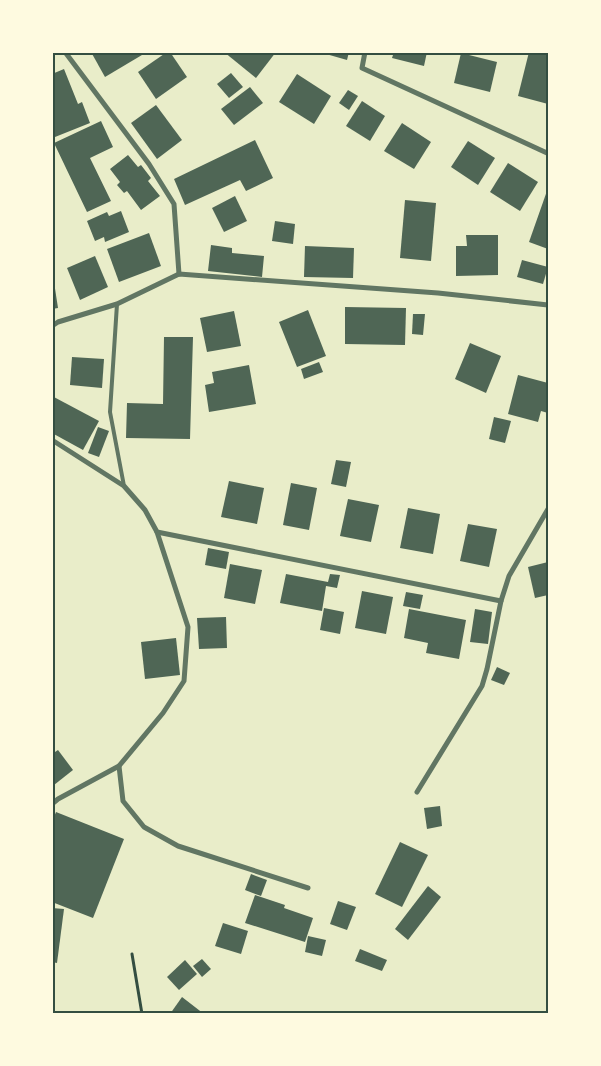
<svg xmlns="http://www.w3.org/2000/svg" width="601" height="1066" font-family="'PT Sans Narrow',sans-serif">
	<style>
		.building { fill: #4f6655 }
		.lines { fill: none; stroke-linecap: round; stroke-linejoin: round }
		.path { stroke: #344e41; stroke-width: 3 }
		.service { stroke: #617663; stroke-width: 4 }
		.minor { stroke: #617663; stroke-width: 5 }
		.neatline { fill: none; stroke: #344e41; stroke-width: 2 }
	</style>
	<rect width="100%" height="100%" fill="#e9edc9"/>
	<g class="building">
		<polygon points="91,52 147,52 105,77"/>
		<polygon points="167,52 170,52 187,77 156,99 138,72"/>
		<polygon points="224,52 276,52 256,78"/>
		<polygon points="319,52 349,52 347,60"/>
		<polygon points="394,52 427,52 424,66 392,58"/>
		<polygon points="529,52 537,52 548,55 548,104 518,96"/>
		<polygon points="461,53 497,62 490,92 454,83"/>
		<polygon points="64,69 78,104 82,102 90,123 55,137 52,130 52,74"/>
		<polygon points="231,73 243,87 229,98 217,84"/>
		<polygon points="297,74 331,96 314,124 279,102"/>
		<polygon points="250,87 263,103 234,125 221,109"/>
		<polygon points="348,90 358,96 349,110 339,103"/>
		<polygon points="362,101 385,116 370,141 346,126"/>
		<polygon points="156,105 182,140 157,159 131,123"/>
		<polygon points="101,121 113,147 90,158 111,201 87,212 54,143"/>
		<polygon points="402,123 431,142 414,169 384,151"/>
		<polygon points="255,140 273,178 246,191 240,180 185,205 174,179"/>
		<polygon points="468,141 495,158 478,185 451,167"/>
		<polygon points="128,155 138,167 141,165 151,178 148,181 160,196 141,210 127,191 124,193 117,185 120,182 110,169"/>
		<polygon points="508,163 538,182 520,211 490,192"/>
		<polygon points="548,188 548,249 529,242"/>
		<polygon points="235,196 247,221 224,232 212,208"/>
		<polygon points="405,200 436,203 431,261 400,258"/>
		<polygon points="121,211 129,232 105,242 104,237 95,241 87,221 107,212 109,216"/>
		<polygon points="275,221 295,224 293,244 272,241"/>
		<polygon points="149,233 161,266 119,282 107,249"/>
		<polygon points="466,235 498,235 498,275 456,276 456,246 467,246"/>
		<polygon points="211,245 232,248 232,253 264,256 262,277 208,271"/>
		<polygon points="305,246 354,248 353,278 304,277"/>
		<polygon points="95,256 108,287 80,300 67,268"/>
		<polygon points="522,260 548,267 543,284 517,277"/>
		<polygon points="52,282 54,282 58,308 52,309"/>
		<polygon points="345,307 406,308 405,345 345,344"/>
		<polygon points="308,310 326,356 297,367 279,322"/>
		<polygon points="234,311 241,346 207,352 200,318"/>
		<polygon points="413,314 425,314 423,335 412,334"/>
		<polygon points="164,337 193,337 190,439 126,438 127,403 163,404"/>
		<polygon points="470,343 501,356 486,393 455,379"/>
		<polygon points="72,357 104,359 102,388 70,385"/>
		<polygon points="319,362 323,372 304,379 301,369"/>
		<polygon points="249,365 256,404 209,412 205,385 214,383 212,372"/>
		<polygon points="518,375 548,383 548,413 541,411 538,422 508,414"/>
		<polygon points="52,396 99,421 83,450 52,433"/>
		<polygon points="494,417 511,421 505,443 489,439"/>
		<polygon points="98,427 109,431 99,457 88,453"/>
		<polygon points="336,460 351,462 346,487 331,484"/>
		<polygon points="229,481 264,488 257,524 221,517"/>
		<polygon points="291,483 317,488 309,530 283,525"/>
		<polygon points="348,499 379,505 371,542 340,536"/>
		<polygon points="408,508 440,514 433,554 400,548"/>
		<polygon points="468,524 497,529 489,567 460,561"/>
		<polygon points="208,548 229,552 226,569 205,565"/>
		<polygon points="548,562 548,595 535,598 528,567"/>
		<polygon points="230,564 262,570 255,604 224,598"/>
		<polygon points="286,574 328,582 330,574 340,575 337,588 326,586 322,611 280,603"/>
		<polygon points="362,591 393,597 386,634 355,628"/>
		<polygon points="406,592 423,595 420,609 403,606"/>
		<polygon points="324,608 344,612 340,634 320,630"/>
		<polygon points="409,609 466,620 459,659 426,653 428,643 404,638"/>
		<polygon points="475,609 492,612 488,644 470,642"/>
		<polygon points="226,617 227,648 199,649 197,618"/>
		<polygon points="176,638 180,675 145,679 141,642"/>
		<polygon points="497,667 510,673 504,685 491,680"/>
		<polygon points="58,750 73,770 54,785 52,784 52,754"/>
		<polygon points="440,806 442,826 427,829 424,808"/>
		<polygon points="56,812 124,839 93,918 52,902 52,822"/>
		<polygon points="400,842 428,855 402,907 375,894"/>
		<polygon points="251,874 267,880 261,896 245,890"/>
		<polygon points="428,886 441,897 408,940 395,929"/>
		<polygon points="255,895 285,905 284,908 313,918 305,942 245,923"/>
		<polygon points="338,901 356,907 347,930 330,924"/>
		<polygon points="52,908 64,909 57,963 52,962"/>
		<polygon points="223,923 248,931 241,954 215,946"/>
		<polygon points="308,936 326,940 322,956 305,952"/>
		<polygon points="360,949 387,960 382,971 355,961"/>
		<polygon points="202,959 211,969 202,977 193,966"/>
		<polygon points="185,960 197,974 179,990 167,977"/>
		<polygon points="182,997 204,1014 170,1014"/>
	</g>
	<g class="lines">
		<polyline class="path" points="132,954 142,1014"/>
		<polyline class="service" points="117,304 110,412 124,486"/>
		<g class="minor">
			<polyline points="65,52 149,164 174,204 179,274"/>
			<polyline points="365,52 362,68 547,153 548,151"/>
			<polyline points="52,326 58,322 117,304 179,274 438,293 548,305"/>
			<polyline points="52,440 124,486 145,510 157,532 501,601 509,576 548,509"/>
			<polyline points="157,532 188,627 184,681 163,713 119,766 123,801 144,827 178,846 308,888"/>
			<polyline points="417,792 482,686 487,669 501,601"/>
			<polyline points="52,804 58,799 119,766"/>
		</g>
	</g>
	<rect width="601" height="1066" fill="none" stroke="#fefae0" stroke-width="108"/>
	<rect x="54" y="54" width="493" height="958" class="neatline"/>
</svg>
